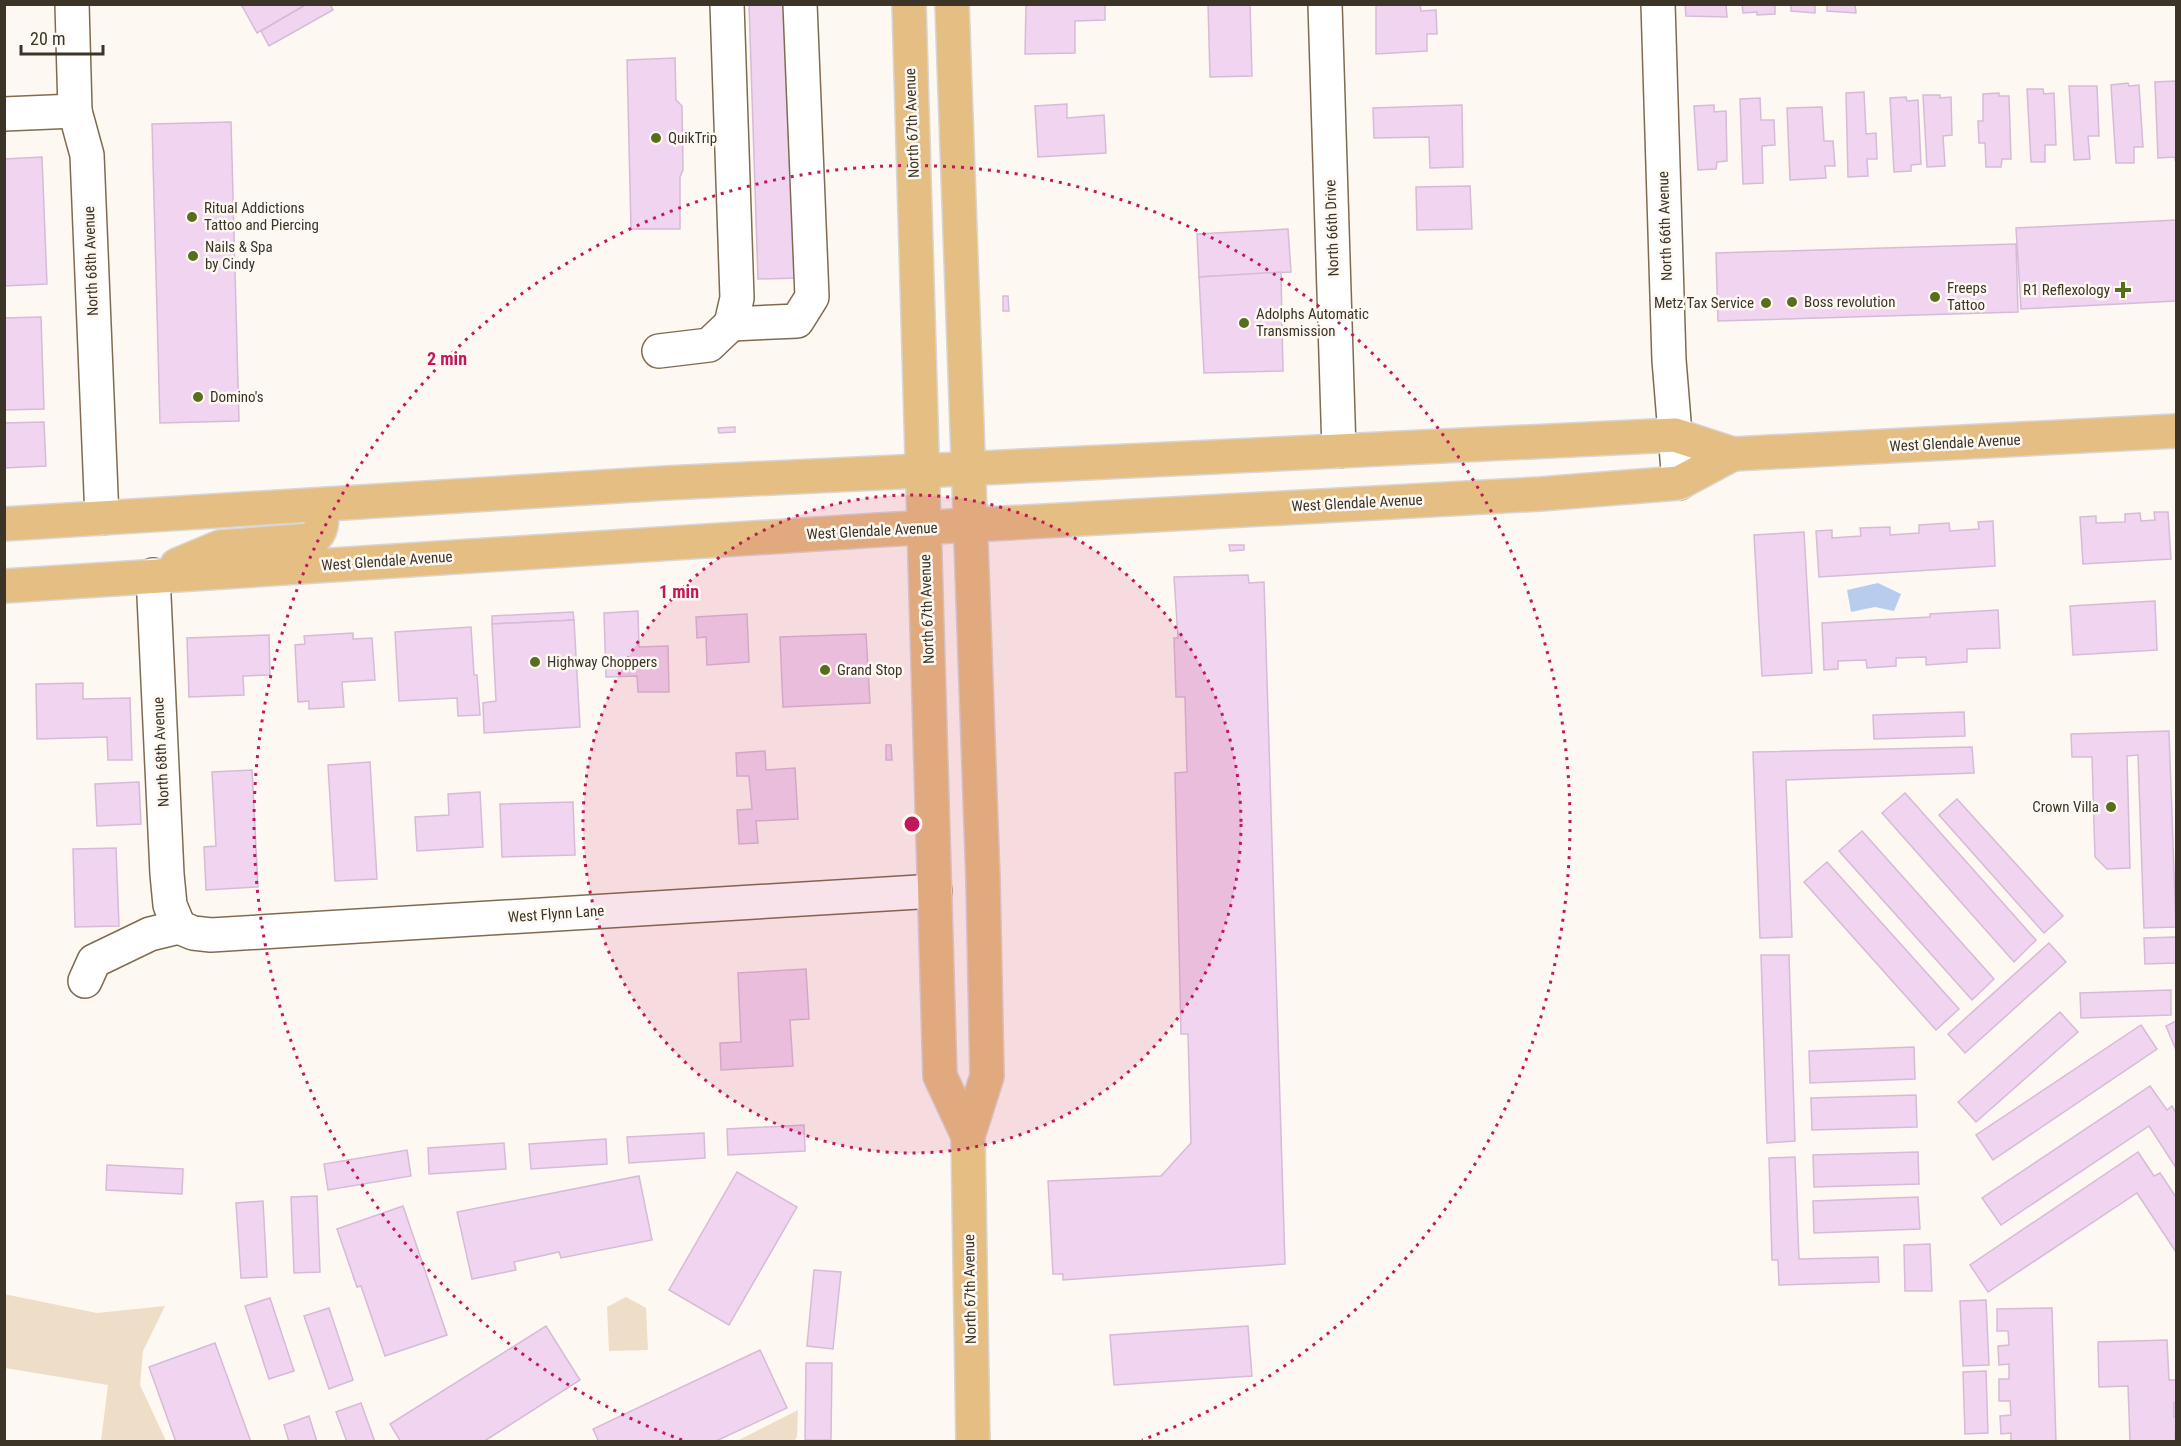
<svg xmlns="http://www.w3.org/2000/svg" width="2181" height="1446" font-family="'Roboto Condensed',sans-serif">
	<style>
		.green { fill: #efdec7 }
		.water { fill: #b8cded }
		.building { fill: #f0d4f0; stroke: #d6bbd6; stroke-width: 1.5 }
		.lines { fill: none; stroke-linecap: round; stroke-linejoin: round }
		.minor-casing { stroke: #7f6c50; stroke-width: 36 }
		.major-casing { stroke: #d8d6d4; stroke-width: 36 }
		.minor { stroke: #fff; stroke-width: 33 }
		.major { stroke: #e5be83; stroke-width: 33 }
		.ring { fill: none; stroke: #c2185b; stroke-width: 3; stroke-dasharray: 3 6 }
		.poi-dot { fill: #586e1e; stroke: #fdf8f2; stroke-width: 2 }
		.labels { text-anchor: middle; stroke-width: 5; stroke-linejoin: round; paint-order: stroke }
		.street-label { font-size: 15px; fill: #3c3427; stroke: #fdf8f2 }
		.poi-label { font-size: 15px; fill: #3c3427; stroke: #fdf8f2; text-anchor: start }
		.centre { fill: #c2185b; stroke: #fdf8f2; stroke-width: 3 }
		.ring-label { font-size: 18px; text-anchor: middle; font-weight: bold; fill: #c2185b; stroke: #fdf8f2; stroke-width: 5; stroke-linejoin: round; paint-order: stroke }
	</style>
	<rect width="100%" height="100%" fill="#fdf8f2"/>
	<g class="green">
		<polygon points="4,1294 97,1313 165,1306 143,1351 140,1385 166,1441 101,1441 108,1385 5,1368"/>
		<polygon points="626,1297 646,1308 648,1350 609,1351 607,1307"/>
		<polygon points="798,1410 797,1437 794,1441 737,1441"/>
	</g>
	<polygon class="water" points="1878,583 1901,594 1894,611 1875,607 1851,612 1847,590"/>
	<g class="building">
		<polygon points="241,4 307,4 257,33"/>
		<polygon points="307,4 330,4 333,10 269,46 261,31"/>
		<polygon points="749,4 791,4 800,278 758,279"/>
		<polygon points="1026,4 1105,4 1105,20 1075,21 1075,53 1025,54"/>
		<polygon points="1208,4 1250,4 1252,76 1210,77"/>
		<polygon points="1376,4 1420,4 1421,11 1436,10 1437,34 1427,34 1427,51 1376,54"/>
		<polygon points="1685,4 1726,4 1727,17 1686,16"/>
		<polygon points="1742,4 1775,4 1775,14 1757,15 1757,12 1743,13"/>
		<polygon points="1791,4 1815,4 1815,13 1791,11"/>
		<polygon points="1827,4 1855,4 1856,13 1827,11"/>
		<polygon points="675,58 676,100 682,106 683,170 680,177 680,229 631,229 627,60"/>
		<polygon points="2176,81 2176,160 2175,160 2175,157 2158,158 2155,82"/>
		<polygon points="2128,83 2129,86 2139,85 2143,147 2134,147 2134,163 2116,163 2111,85"/>
		<polygon points="2069,86 2097,86 2099,136 2088,136 2090,159 2074,160"/>
		<polygon points="2027,89 2043,89 2044,94 2054,93 2056,145 2045,145 2045,162 2031,162"/>
		<polygon points="1864,92 1866,134 1876,133 1877,159 1867,159 1868,176 1848,177 1846,93"/>
		<polygon points="1999,93 1999,96 2009,96 2011,159 2002,159 2001,167 1986,167 1985,143 1979,143 1978,121 1983,121 1983,94"/>
		<polygon points="1923,95 1940,95 1940,98 1951,97 1952,135 1943,136 1945,166 1927,167"/>
		<polygon points="1906,97 1907,101 1918,100 1921,164 1911,165 1911,171 1894,172 1890,98"/>
		<polygon points="1760,98 1761,120 1774,120 1775,145 1762,146 1763,183 1743,184 1740,99"/>
		<polygon points="1067,104 1067,118 1104,115 1106,153 1038,157 1035,106"/>
		<polygon points="1462,105 1463,167 1430,168 1429,137 1374,138 1373,108"/>
		<polygon points="1714,105 1714,112 1726,111 1727,161 1717,162 1716,169 1698,170 1694,106"/>
		<polygon points="1822,107 1824,141 1833,141 1835,166 1825,166 1826,178 1790,180 1787,108"/>
		<polygon points="231,122 239,421 160,423 152,124"/>
		<polygon points="42,157 47,284 4,286 4,159"/>
		<polygon points="1470,186 1472,229 1417,230 1416,187"/>
		<polygon points="2176,220 2176,301 2021,309 2016,228"/>
		<polygon points="1288,229 1291,272 1199,277 1197,234"/>
		<polygon points="2016,244 2018,312 1718,321 1716,253"/>
		<polygon points="1281,272 1283,371 1204,373 1199,277"/>
		<polygon points="1003,296 1008,296 1009,311 1003,311"/>
		<polygon points="41,317 44,409 4,410 4,318"/>
		<polygon points="44,422 46,466 4,468 4,423"/>
		<polygon points="735,427 735,432 719,433 718,428"/>
		<polygon points="2154,512 2168,512 2171,559 2083,564 2080,517 2096,516 2096,523 2125,522 2125,514 2140,513 2141,521 2155,520"/>
		<polygon points="1993,521 1995,566 1819,577 1816,531 1832,530 1832,538 1861,536 1860,528 1890,527 1890,535 1919,533 1919,525 1949,523 1950,531 1979,529 1978,522"/>
		<polygon points="1804,532 1812,673 1762,676 1754,535"/>
		<polygon points="1229,545 1244,545 1244,550 1230,551"/>
		<polygon points="1248,575 1249,583 1264,582 1285,1264 1063,1280 1063,1274 1053,1274 1048,1181 1161,1176 1191,1143 1188,1034 1181,1034 1175,773 1187,772 1185,697 1176,697 1174,638 1178,638 1174,577"/>
		<polygon points="2155,601 2157,650 2073,655 2070,606"/>
		<polygon points="1998,610 2000,648 1967,649 1967,662 1926,665 1926,657 1896,658 1896,666 1867,668 1866,660 1838,661 1838,669 1824,670 1822,623 1930,617 1930,614"/>
		<polygon points="638,611 639,647 668,646 669,692 638,692 637,676 606,677 604,613"/>
		<polygon points="573,612 574,620 492,624 492,616"/>
		<polygon points="747,614 749,662 707,665 706,637 697,638 696,617"/>
		<polygon points="574,620 580,727 484,733 483,703 496,701 492,624"/>
		<polygon points="471,627 474,675 477,675 480,715 458,716 457,698 399,701 395,632"/>
		<polygon points="353,633 353,639 372,638 375,680 342,682 344,707 309,709 309,701 298,702 295,645 305,644 304,636"/>
		<polygon points="866,634 870,703 783,707 780,637"/>
		<polygon points="269,635 270,675 243,676 244,695 189,697 187,638"/>
		<polygon points="83,683 83,699 130,698 132,760 108,760 107,737 37,739 36,684"/>
		<polygon points="1964,712 1965,736 1874,739 1873,715"/>
		<polygon points="2169,731 2176,927 2144,928 2138,755 2127,756 2130,868 2107,869 2095,857 2092,757 2072,757 2071,734"/>
		<polygon points="886,745 891,745 892,760 886,760"/>
		<polygon points="1972,747 1974,773 1786,780 1792,937 1760,938 1753,752"/>
		<polygon points="765,751 766,770 795,768 798,819 756,821 758,843 739,844 737,810 752,809 749,776 737,776 736,753"/>
		<polygon points="370,762 377,879 335,881 328,765"/>
		<polygon points="252,770 258,887 206,890 204,847 216,846 212,772"/>
		<polygon points="139,782 141,824 97,826 95,784"/>
		<polygon points="480,792 483,847 417,851 415,817 449,815 448,794"/>
		<polygon points="1905,793 2036,940 2014,962 1882,813"/>
		<polygon points="1957,799 2063,916 2044,933 1939,815"/>
		<polygon points="573,802 575,855 502,857 500,804"/>
		<polygon points="1862,831 1994,979 1972,1000 1839,851"/>
		<polygon points="116,848 119,926 75,927 73,849"/>
		<polygon points="1827,862 1959,1009 1936,1030 1804,882"/>
		<polygon points="2176,937 2176,963 2145,964 2144,938"/>
		<polygon points="2049,943 2066,962 1965,1053 1948,1034"/>
		<polygon points="1761,955 1789,955 1795,1141 1767,1143"/>
		<polygon points="806,969 809,1019 790,1020 793,1066 721,1070 720,1043 741,1042 738,973"/>
		<polygon points="2171,990 2171,1015 2081,1018 2080,993"/>
		<polygon points="2060,1012 2078,1032 1976,1122 1958,1102"/>
		<polygon points="2176,1021 2176,1050 2166,1026"/>
		<polygon points="2141,1025 2157,1049 1993,1160 1976,1135"/>
		<polygon points="1914,1047 1915,1079 1810,1083 1809,1051"/>
		<polygon points="2150,1086 2167,1110 2172,1106 2176,1113 2176,1168 2149,1126 2001,1225 1982,1198"/>
		<polygon points="1916,1095 1917,1127 1812,1130 1811,1098"/>
		<polygon points="804,1125 805,1151 728,1155 727,1129"/>
		<polygon points="704,1133 705,1158 629,1163 627,1137"/>
		<polygon points="606,1139 607,1164 531,1169 529,1144"/>
		<polygon points="504,1143 506,1169 429,1174 428,1148"/>
		<polygon points="407,1150 411,1176 328,1190 324,1164"/>
		<polygon points="1918,1152 1919,1184 1814,1187 1813,1155"/>
		<polygon points="2138,1152 2154,1176 2160,1173 2176,1197 2176,1252 2137,1193 1988,1292 1970,1265"/>
		<polygon points="1795,1157 1799,1259 1878,1257 1879,1282 1779,1285 1778,1260 1772,1260 1769,1158"/>
		<polygon points="107,1165 183,1169 182,1194 106,1190"/>
		<polygon points="737,1172 797,1207 729,1325 669,1290"/>
		<polygon points="639,1176 652,1240 561,1258 559,1252 514,1262 516,1270 472,1279 457,1212"/>
		<polygon points="317,1196 320,1272 294,1273 291,1197"/>
		<polygon points="1918,1197 1920,1229 1814,1233 1813,1201"/>
		<polygon points="263,1201 267,1277 241,1278 236,1203"/>
		<polygon points="403,1206 447,1335 385,1356 361,1286 357,1287 337,1229"/>
		<polygon points="1930,1244 1932,1291 1905,1291 1904,1245"/>
		<polygon points="814,1270 841,1272 833,1349 807,1346"/>
		<polygon points="270,1298 294,1371 269,1379 245,1306"/>
		<polygon points="1986,1300 1989,1365 1963,1366 1960,1301"/>
		<polygon points="329,1308 353,1380 329,1389 304,1316"/>
		<polygon points="2052,1308 2056,1442 2011,1442 2011,1433 2001,1434 2000,1416 2011,1415 2010,1401 1999,1401 1999,1379 2009,1379 2009,1364 1999,1365 1998,1346 2009,1345 2008,1331 1997,1331 1997,1309"/>
		<polygon points="546,1326 580,1380 483,1442 401,1442 390,1424"/>
		<polygon points="1248,1326 1252,1376 1114,1385 1110,1335"/>
		<polygon points="2167,1340 2169,1380 2176,1380 2176,1403 2174,1403 2174,1417 2176,1417 2175,1442 2130,1442 2128,1386 2099,1387 2098,1342"/>
		<polygon points="215,1343 251,1442 176,1442 149,1367"/>
		<polygon points="760,1350 787,1408 714,1442 599,1442 593,1429"/>
		<polygon points="806,1363 832,1363 831,1440 805,1440"/>
		<polygon points="1986,1371 1988,1433 1965,1434 1963,1372"/>
		<polygon points="361,1403 375,1442 347,1442 336,1412"/>
		<polygon points="309,1416 317,1442 289,1442 284,1425"/>
	</g>
	<g class="lines">
		<g class="minor-casing">
			<g id="minor">
				<polyline points="72,4 75,111 87,155 102,518"/>
				<polyline points="1325,4 1339,451"/>
				<polyline points="1658,4 1669,360 1679,483"/>
				<polyline points="4,114 75,111"/>
				<polyline points="731,324 797,321 812,297 800,4"/>
				<polyline points="659,351 709,345 731,324 737,298 727,4"/>
				<polyline points="153,575 167,874 170,905 179,927"/>
				<polyline points="179,927 193,933 211,935 935,891"/>
				<polyline points="85,981 94,961 150,934 179,927"/>
			</g>
		</g>
		<g class="major-casing">
			<g id="major">
				<path d="M909,4C919,362 929,719 940,1076L968,1136"/>
				<polyline points="952,4 983,880 987,1076 968,1136 973,1442"/>
				<polyline points="4,524 666,483 1675,435 1733,454 2176,431"/>
				<path d="M177,565L220,547L312,540C324,530 322,520 321,505"/>
				<polyline points="4,586 878,530 1540,494 1679,483 1733,454"/>
			</g>
		</g>
		<use href="#minor" class="minor"/>
		<use href="#major" class="major"/>
	</g>
	<circle cx="912" cy="824" r="329" fill="#c2185b" fill-opacity=".12"/>
	<g class="ring">
		<circle cx="912" cy="824" r="329"/>
		<path d="M682 1440A658 658 0 1 1 1142 1440"/>
	</g>
	<g class="poi-dot">
		<circle cx="656" cy="138" r="6"/>
		<circle cx="192" cy="217" r="6"/>
		<circle cx="193" cy="256" r="6"/>
		<path d="M2120 281h6v6h6v6h-6v6h-6v-6h-6v-6h6z"/>
		<circle cx="1935" cy="297" r="6"/>
		<circle cx="1792" cy="302" r="6"/>
		<circle cx="1766" cy="303" r="6"/>
		<circle cx="1244" cy="323" r="6"/>
		<circle cx="198" cy="397" r="6"/>
		<circle cx="535" cy="662" r="6"/>
		<circle cx="825" cy="670" r="6"/>
		<circle cx="2111" cy="807" r="6"/>
	</g>
	<g class="labels">
		<g class="street-label">
			<text transform="translate(912 123) rotate(-92)" y="5">North 67th Avenue</text>
			<text transform="translate(1665 226) rotate(-92)" y="5">North 66th Avenue</text>
			<text transform="translate(1332 228) rotate(-92)" y="5">North 66th Drive</text>
			<text transform="translate(91 261) rotate(-92)" y="5">North 68th Avenue</text>
			<text transform="translate(1955 443) rotate(-3)" y="5">West Glendale Avenue</text>
			<text transform="translate(1357 503) rotate(-3)" y="5">West Glendale Avenue</text>
			<text transform="translate(872 531) rotate(-3)" y="5">West Glendale Avenue</text>
			<text transform="translate(387 561) rotate(-4)" y="5">West Glendale Avenue</text>
			<text transform="translate(927 609) rotate(-92)" y="5">North 67th Avenue</text>
			<text transform="translate(161 752) rotate(-93)" y="5">North 68th Avenue</text>
			<text transform="translate(556 914) rotate(-4)" y="5">West Flynn Lane</text>
			<text transform="translate(970 1289) rotate(-91)" y="5">North 67th Avenue</text>
		</g>
		<g class="poi-label">
			<text x="668" y="143">QuikTrip</text>
			<text x="204" y="213">Ritual Addictions<tspan x="204" dy="17">Tattoo and Piercing</tspan></text>
			<text x="205" y="252">Nails &amp; Spa<tspan x="205" dy="17">by Cindy</tspan></text>
			<text x="1947" y="293">Freeps<tspan x="1947" dy="17">Tattoo</tspan></text>
			<text x="2110" y="295" text-anchor="end">R1 Reflexology</text>
			<text x="1804" y="307">Boss revolution</text>
			<text x="1754" y="308" text-anchor="end">Metz Tax Service</text>
			<text x="1256" y="319">Adolphs Automatic<tspan x="1256" dy="17">Transmission</tspan></text>
			<text x="210" y="402">Domino's</text>
			<text x="547" y="667">Highway Choppers</text>
			<text x="837" y="675">Grand Stop</text>
			<text x="2099" y="812" text-anchor="end">Crown Villa</text>
		</g>
	</g>
	<circle cx="912" cy="824" r="9" class="centre"/>
	<g class="ring-label">
		<text x="447" y="365">2 min</text>
		<text x="679" y="598">1 min</text>
	</g>
	<rect width="2181" height="1446" fill="none" stroke="#3c3427" stroke-width="12"/>
	<path d="M21 45v9h82v-9" fill="none" stroke="#3c3427" stroke-width="3"/>
	<text x="30" y="45" font-size="18" fill="#3c3427" stroke="#fdf8f2" stroke-width="4.5" paint-order="stroke">20 m</text>
</svg>
